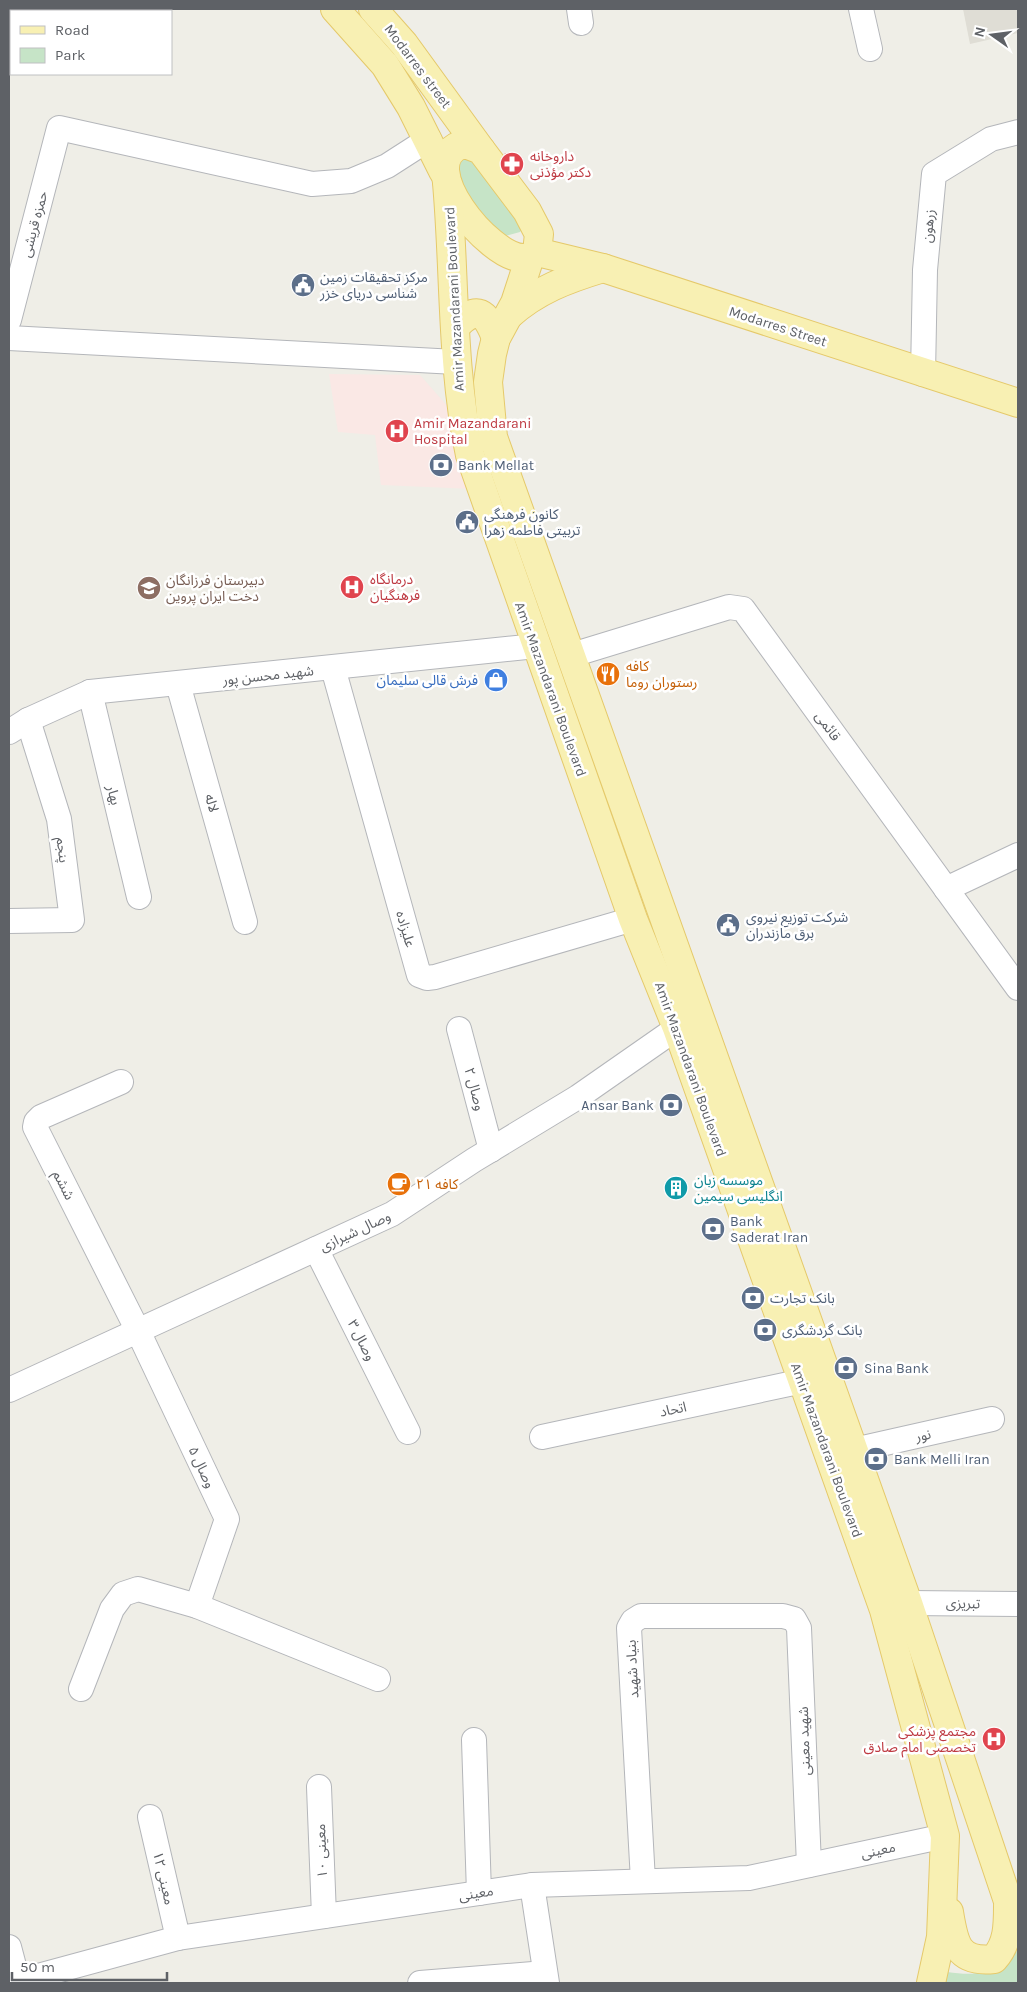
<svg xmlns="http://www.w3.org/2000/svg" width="1027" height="1992" font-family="Karla,'Noto Sans Arabic',sans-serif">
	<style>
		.education { fill: #dfddd5 }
		.medical { fill: #fae8e5 }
		.green { fill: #c6e4c7 }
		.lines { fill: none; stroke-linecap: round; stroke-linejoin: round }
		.minor-casing { stroke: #b4b6ba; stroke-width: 26 }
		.major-casing { stroke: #e5c96a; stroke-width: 30 }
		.minor { stroke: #fff; stroke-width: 24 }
		.major { stroke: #f8f0b3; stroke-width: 28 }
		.labels { text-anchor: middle; stroke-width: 5; stroke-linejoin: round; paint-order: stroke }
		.street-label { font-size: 14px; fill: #5e6166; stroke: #fff }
		.health-label { font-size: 14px; fill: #be3a42; stroke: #fff; text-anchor: start }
		.service-label { font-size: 14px; fill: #4e5e75; stroke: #fff; text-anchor: start }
		.education-label { font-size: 14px; fill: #785e54; stroke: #fff; text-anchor: start }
		.food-label { font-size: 14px; fill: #c56008; stroke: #fff; text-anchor: start }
		.shop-label { font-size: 14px; fill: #366cbe; stroke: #fff; text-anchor: end }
		.culture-label { font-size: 14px; fill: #0d838f; stroke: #fff; text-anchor: start }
	</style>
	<rect width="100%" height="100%" fill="#efeee7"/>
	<polygon class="education" points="963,9 1018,9 1018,33 970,44"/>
	<polygon class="medical" points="329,374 420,375 450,409 473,489 381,485 375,435 338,432"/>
	<g class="green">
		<polygon points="464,148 524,226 520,232 505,236 482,216 457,177"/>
		<path d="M1014,1936L1018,1958V1983H944L947,1972C988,1978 994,1970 1014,1936Z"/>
	</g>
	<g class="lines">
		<g class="minor-casing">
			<g id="minor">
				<polyline points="579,9 581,23"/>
				<polyline points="861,9 870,49"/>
				<polyline points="9,320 59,128 312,184 351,181 387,166 429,139"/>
				<polyline points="9,338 456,362"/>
				<polyline points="923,374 925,270 934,174 991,139 1018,132"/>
				<polyline points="572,655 729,607 743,609 1018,988"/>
				<polyline points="333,668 419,975 427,978 435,977 633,919"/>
				<polyline points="178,684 245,922"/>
				<polyline points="90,692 139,897"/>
				<polyline points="9,732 28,720 90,692 536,646"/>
				<polyline points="946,889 1018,855"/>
				<polyline points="9,921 72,920 59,819 28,720"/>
				<polyline points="459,1029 491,1150"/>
				<polyline points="121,1082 41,1117 36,1122 35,1127 138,1331 227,1519 197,1606"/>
				<polyline points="316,1249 408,1432"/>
				<polyline points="9,1390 392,1214 474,1160 578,1097 677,1028"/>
				<polyline points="542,1437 803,1381"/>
				<polyline points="854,1450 992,1419"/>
				<polyline points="908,1603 1018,1604"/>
				<polyline points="81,1689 112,1609 123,1594 138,1589 197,1606 378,1679"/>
				<polyline points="474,1740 479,1893"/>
				<polyline points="319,1787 324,1916"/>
				<polyline points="150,1817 178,1938"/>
				<polyline points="643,1881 629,1628 633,1621 641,1616 783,1616 794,1619 799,1628 809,1865"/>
				<polyline points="532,1885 547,1983"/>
				<polyline points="9,1947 18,1981"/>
				<polyline points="12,1983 178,1938 532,1885 749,1878 945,1836"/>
				<polyline points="420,1983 545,1973"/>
			</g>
		</g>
		<g class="major-casing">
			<g id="major">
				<polyline points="335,9 385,65 411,107 443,171"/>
				<polyline points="373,9 404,44 481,150"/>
				<path d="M460,145H468L481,150L527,211L539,234L537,252C533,255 528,258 523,258C488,257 413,165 460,145Z"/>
				<path d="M447,183C455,273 451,366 470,455L633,919L677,1028L884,1610L945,1836L941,1937L931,1983"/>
				<polyline points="537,252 603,268 1018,403"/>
				<polyline points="530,257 515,303 496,338 492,354 488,382 493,437 908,1603 1018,1931"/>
				<path d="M509,315C537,290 567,279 603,268"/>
				<path d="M456,326C477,304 486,312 496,338"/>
				<path d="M949,1912C954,1943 957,1963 994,1959C1008,1944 1008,1925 1008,1906"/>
			</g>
		</g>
		<use href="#minor" class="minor"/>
		<use href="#major" class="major"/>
	</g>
	<defs>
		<g id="pharmacy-disc" transform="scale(1.25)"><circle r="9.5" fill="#e0444e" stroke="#fff"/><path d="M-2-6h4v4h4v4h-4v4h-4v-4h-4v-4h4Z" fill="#fff"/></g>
		<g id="civic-disc" transform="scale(1.25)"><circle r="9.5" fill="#5c6f8a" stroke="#fff"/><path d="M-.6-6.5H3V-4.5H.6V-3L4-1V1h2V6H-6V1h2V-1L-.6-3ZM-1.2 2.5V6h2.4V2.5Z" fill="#fff"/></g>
		<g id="hospital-disc" transform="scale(1.25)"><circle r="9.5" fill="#e0444e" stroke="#fff"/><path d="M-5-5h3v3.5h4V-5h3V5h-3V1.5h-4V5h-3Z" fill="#fff"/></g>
		<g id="bank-disc" transform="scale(1.25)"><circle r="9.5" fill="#5c6f8a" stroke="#fff"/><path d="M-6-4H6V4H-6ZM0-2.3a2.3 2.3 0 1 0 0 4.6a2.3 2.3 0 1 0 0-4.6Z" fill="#fff"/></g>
		<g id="school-disc" transform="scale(1.25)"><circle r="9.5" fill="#8d6e63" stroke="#fff"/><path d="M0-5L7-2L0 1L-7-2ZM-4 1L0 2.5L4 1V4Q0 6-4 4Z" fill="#fff"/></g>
		<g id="restaurant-disc" transform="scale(1.25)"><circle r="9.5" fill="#e8710a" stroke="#fff"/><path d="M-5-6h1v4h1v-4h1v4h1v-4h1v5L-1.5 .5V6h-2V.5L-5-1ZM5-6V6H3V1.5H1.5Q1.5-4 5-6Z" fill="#fff"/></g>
		<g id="shop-disc" transform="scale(1.25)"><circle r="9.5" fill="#3f7fe0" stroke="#fff"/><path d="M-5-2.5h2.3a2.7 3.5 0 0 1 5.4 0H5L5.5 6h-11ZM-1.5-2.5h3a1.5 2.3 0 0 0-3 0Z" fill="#fff"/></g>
		<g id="cafe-disc" transform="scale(1.25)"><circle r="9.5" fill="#e8710a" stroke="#fff"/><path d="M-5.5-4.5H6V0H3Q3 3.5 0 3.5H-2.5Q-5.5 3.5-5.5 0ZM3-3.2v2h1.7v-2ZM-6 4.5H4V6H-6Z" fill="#fff"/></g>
		<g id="building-disc" transform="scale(1.25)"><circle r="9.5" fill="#0f9aa8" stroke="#fff"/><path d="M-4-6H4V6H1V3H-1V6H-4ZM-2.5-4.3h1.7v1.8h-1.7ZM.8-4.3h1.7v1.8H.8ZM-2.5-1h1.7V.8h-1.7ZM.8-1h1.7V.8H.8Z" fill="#fff"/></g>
	</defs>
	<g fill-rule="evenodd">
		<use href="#pharmacy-disc" x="512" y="164"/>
		<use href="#civic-disc" x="303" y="285"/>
		<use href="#hospital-disc" x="397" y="431"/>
		<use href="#bank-disc" x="441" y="465"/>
		<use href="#civic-disc" x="467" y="522"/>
		<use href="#hospital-disc" x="352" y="587"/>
		<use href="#school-disc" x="149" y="588"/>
		<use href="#restaurant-disc" x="608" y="674"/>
		<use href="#shop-disc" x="496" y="680"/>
		<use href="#civic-disc" x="728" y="925"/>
		<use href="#bank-disc" x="671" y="1105"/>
		<use href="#cafe-disc" x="399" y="1184"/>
		<use href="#building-disc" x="676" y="1188"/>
		<use href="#bank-disc" x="713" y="1229"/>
		<use href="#bank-disc" x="753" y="1298"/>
		<use href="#bank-disc" x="765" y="1330"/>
		<use href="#bank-disc" x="846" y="1368"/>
		<use href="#bank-disc" x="876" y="1459"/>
		<use href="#hospital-disc" x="994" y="1739"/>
	</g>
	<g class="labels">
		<g class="street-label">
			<text transform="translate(418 66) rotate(53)" y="5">Modarres street</text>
			<text transform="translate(34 224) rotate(-75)" y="5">حمزه قریشی</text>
			<text transform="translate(928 226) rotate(-85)" y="5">زرهون</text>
			<text transform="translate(454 299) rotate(-93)" y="5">Amir Mazandarani Boulevard</text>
			<text transform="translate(778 326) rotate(18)" y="5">Modarres Street</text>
			<text transform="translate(268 675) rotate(-6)" y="5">شهید محسن پور</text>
			<text transform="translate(551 689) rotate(70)" y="5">Amir Mazandarani Boulevard</text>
			<text transform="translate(828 726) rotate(54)" y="5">قائمی</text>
			<text transform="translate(114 795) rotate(76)" y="5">بهار</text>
			<text transform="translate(212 803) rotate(74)" y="5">لاله</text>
			<text transform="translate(63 850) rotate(83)" y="5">پنجم</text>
			<text transform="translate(406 929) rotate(74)" y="5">علیزاده</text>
			<text transform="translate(691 1069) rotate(70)" y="5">Amir Mazandarani Boulevard</text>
			<text transform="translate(475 1089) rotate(75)" y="5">وصال ۲</text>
			<text transform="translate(64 1185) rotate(63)" y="5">ششم</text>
			<text transform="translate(355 1231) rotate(-25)" y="5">وصال شیرازی</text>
			<text transform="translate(362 1340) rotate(63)" y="5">وصال ۳</text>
			<text transform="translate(673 1409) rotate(-12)" y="5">اتحاد</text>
			<text transform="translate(923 1435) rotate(-12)" y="5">نور</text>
			<text transform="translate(827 1450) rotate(70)" y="5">Amir Mazandarani Boulevard</text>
			<text transform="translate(202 1467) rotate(65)" y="5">وصال ۵</text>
			<text transform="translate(963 1603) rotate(1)" y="5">تبریزی</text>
			<text transform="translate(632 1669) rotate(-93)" y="5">بنیاد شهید</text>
			<text transform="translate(804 1741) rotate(-92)" y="5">شهید معینی</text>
			<text transform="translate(878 1850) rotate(-12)" y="5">معینی</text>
			<text transform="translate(321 1851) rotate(-92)" y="5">معینی ۱۰</text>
			<text transform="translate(164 1878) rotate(77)" y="5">معینی ۱۲</text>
			<text transform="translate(476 1893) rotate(-9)" y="5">معینی</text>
		</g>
		<g class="health-label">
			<text x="530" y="161">داروخانه<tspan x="530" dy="16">دکتر مؤذنی</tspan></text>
			<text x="414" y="428">Amir Mazandarani<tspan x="414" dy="16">Hospital</tspan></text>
			<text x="370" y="584">درمانگاه<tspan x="370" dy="16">فرهنگیان</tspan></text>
			<text x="976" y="1736" text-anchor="end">مجتمع پزشکی<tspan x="976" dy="16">تخصصی امام صادق</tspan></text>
		</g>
		<g class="service-label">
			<text x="320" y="282">مرکز تحقیقات زمین<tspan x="320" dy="16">شناسی دریای خزر</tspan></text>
			<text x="458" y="470">Bank Mellat</text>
			<text x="484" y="519">کانون فرهنگی<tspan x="484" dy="16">تربیتی فاطمه زهرا</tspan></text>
			<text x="746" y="922">شرکت توزیع نیروی<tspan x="746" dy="16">برق مازندران</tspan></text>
			<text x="654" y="1110" text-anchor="end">Ansar Bank</text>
			<text x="730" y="1226">Bank<tspan x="730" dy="16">Saderat Iran</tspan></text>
			<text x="770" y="1303">بانک تجارت</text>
			<text x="782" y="1335">بانک گردشگری</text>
			<text x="864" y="1373">Sina Bank</text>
			<text x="894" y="1464">Bank Melli Iran</text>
		</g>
		<g class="education-label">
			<text x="166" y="585">دبیرستان فرزانگان<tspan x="166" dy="16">دخت ایران پروین</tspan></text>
		</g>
		<g class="food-label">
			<text x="626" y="671">کافه<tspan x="626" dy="16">رستوران روما</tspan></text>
			<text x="416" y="1189">کافه ۲۱</text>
		</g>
		<g class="shop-label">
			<text x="478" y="685">فرش قالی سلیمان</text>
		</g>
		<g class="culture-label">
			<text x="694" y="1185">موسسه زبان<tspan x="694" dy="16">انگلیسی سیمین</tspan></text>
		</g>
	</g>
	<rect width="1027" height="1992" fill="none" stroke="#5e6166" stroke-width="20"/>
	<rect x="10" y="10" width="162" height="65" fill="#ffffff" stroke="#bfc0c2"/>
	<rect x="20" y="26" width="25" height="8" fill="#f8f0b3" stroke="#bfc0c2"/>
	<text x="55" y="35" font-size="15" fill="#5e6166">Road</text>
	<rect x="20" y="48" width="25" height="15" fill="#c6e4c7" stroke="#bfc0c2"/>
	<text x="55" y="60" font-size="15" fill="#5e6166">Park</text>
	<g transform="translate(992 35) rotate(284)" stroke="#ffffff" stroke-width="4" paint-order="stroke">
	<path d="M0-4L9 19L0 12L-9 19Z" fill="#5e6166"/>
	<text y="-8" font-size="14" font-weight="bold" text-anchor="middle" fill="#5e6166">N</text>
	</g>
	<path d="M12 1972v8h155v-8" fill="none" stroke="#5e6166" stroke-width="2.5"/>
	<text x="20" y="1972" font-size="15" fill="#5e6166" stroke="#ffffff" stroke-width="4" paint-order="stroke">50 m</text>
</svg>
